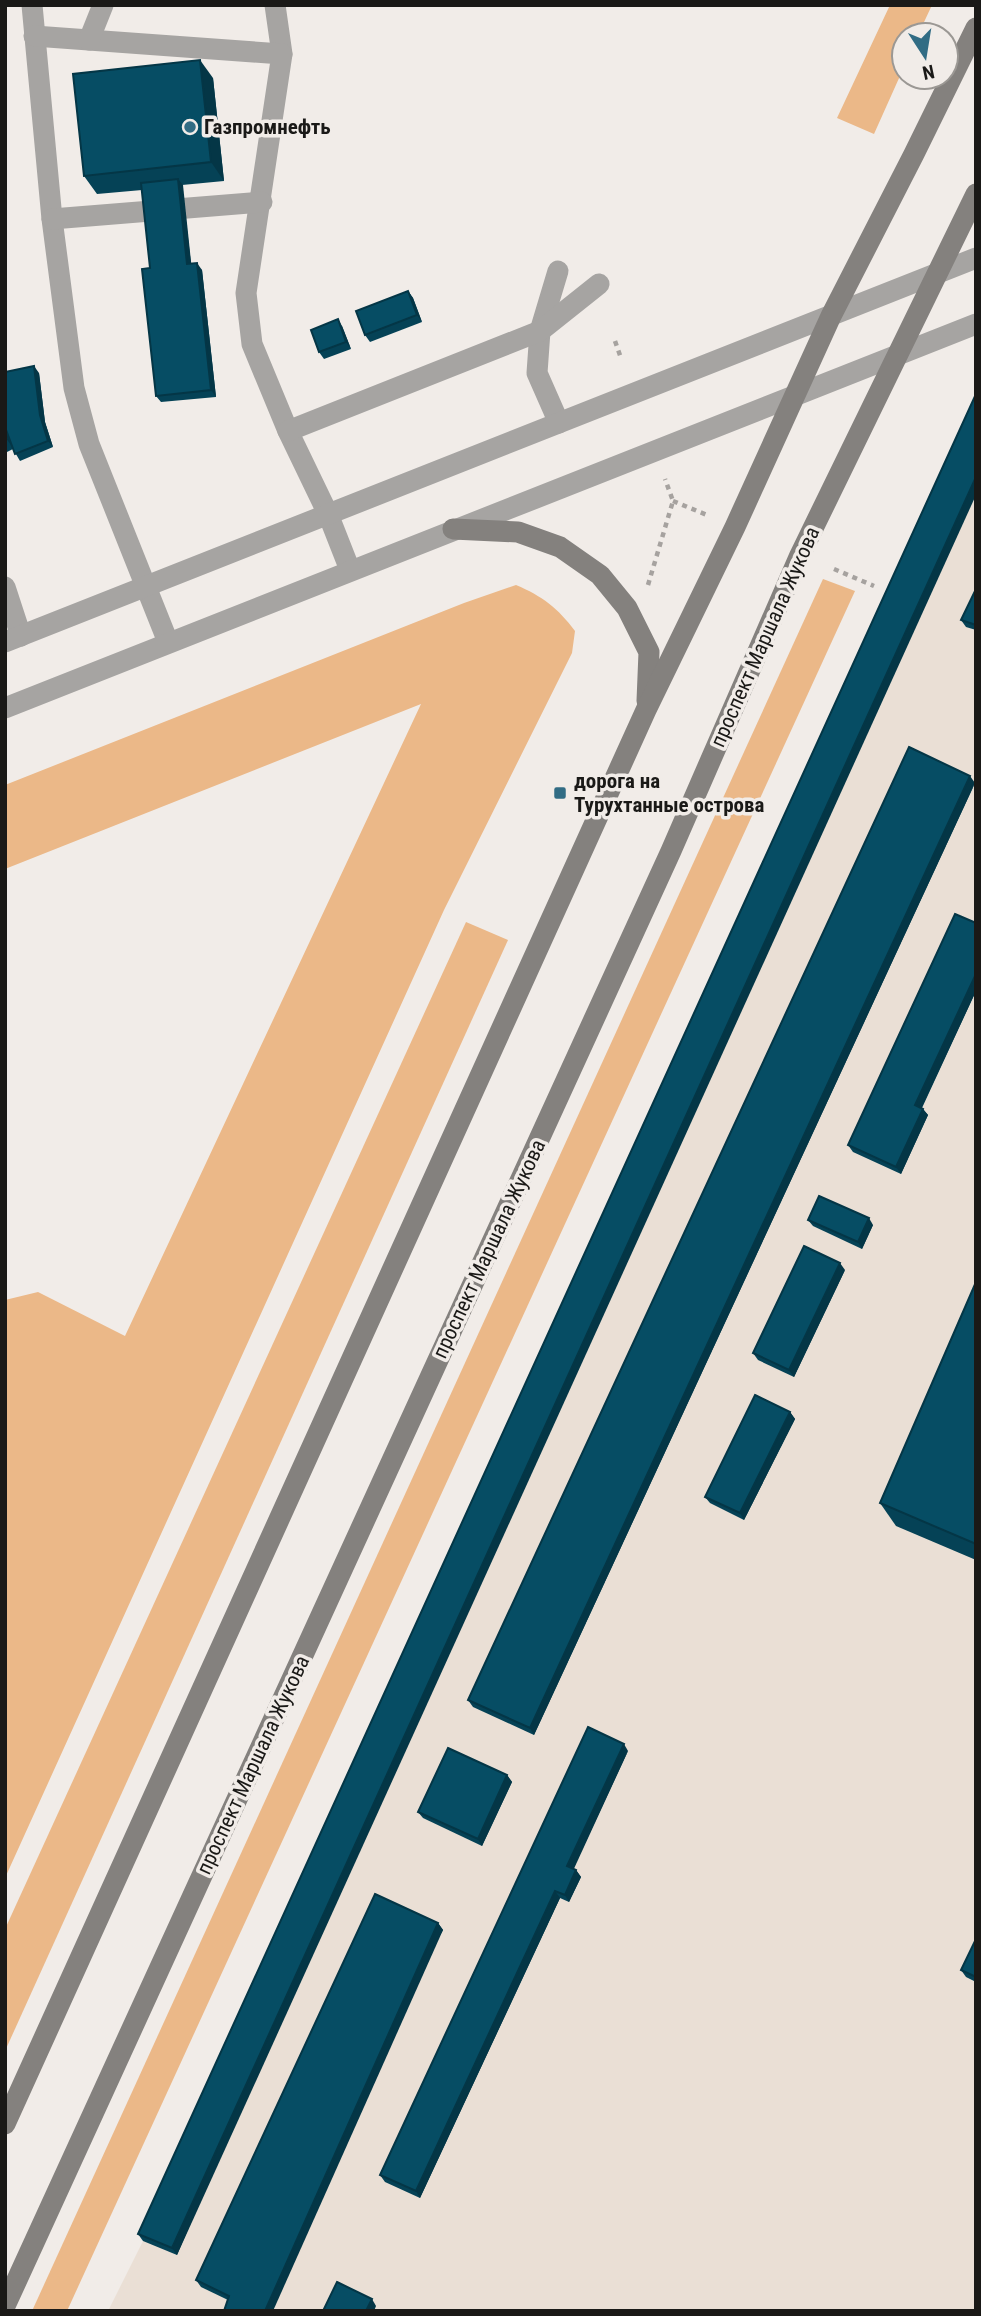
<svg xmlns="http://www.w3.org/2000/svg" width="981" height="2316" font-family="'Roboto Condensed',sans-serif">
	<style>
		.built { fill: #eadfd5 }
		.green { fill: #ebb888 }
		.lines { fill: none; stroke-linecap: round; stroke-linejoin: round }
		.path { stroke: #a6a29f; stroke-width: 4.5; stroke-dasharray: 5 5; stroke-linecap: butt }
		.service { stroke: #a6a4a2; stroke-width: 21 }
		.tertiary { stroke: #a6a4a2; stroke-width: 21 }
		.secondary { stroke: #84817e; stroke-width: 21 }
		.wall { fill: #054256 }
		.shaded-wall { fill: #043646 }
		.building { fill: #064d64; stroke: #043646; stroke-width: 2 }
		.poi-dot { fill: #316c84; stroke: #f1ece8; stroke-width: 2.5 }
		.labels { text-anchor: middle; stroke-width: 7; stroke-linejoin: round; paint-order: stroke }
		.poi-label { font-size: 21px; font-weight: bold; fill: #1a1917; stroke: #f1ece8; text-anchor: start }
		.street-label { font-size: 21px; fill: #1a1917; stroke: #f1ece8 }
	</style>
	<rect width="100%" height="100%" fill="#f1ece8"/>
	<polygon class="built" points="976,411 976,2311 108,2311 143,2241"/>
	<g class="green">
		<polygon points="890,5 932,5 918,35 904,35 904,67 874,134 837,118"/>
		<polygon points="823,579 855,591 67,2311 32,2311"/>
		<path d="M516,585C542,596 558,608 575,631L572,653L444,910L5,1878V1300L38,1292L125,1336L421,704L5,869V785L464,603Z"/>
		<polygon points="466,922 508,940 5,2051 5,1929"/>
	</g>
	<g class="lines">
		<g class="path">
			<polyline points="615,341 621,358"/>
			<polyline points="673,501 707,515"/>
			<polyline points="834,569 874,586"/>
			<polyline points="648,585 673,501 665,479"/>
		</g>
		<g class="service">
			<polyline points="32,5 52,219 74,388 89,444 168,642"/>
			<polyline points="275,5 282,54"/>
			<polyline points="34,36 282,54 246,293 252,344 288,431 328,514 350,570"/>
			<polyline points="89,40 103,5"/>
			<polyline points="52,219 262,202"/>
			<polyline points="558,271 540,331 537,373 559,423"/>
			<polyline points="288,431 540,331 599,284"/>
			<polyline points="5,587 21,636"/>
		</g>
		<g class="tertiary">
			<polyline points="5,642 976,258"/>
			<polyline points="5,708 976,324"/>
		</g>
		<g class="secondary">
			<polyline points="453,529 518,532 560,547 600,575 627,608 649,652 647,701"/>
			<polyline points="5,2124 646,710 735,527 831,316 914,154 976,28"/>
			<polyline points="5,2306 671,851 800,555 976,194"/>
		</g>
	</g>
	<g class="wall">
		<polygon points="213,78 224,181 182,185 191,264 202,270 216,397 161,402 156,396 150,268 142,190 97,194 84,176"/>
		<polygon points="408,291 413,298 422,322 370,342 365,335"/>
		<polygon points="342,326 351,349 324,359 319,352"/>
		<polygon points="39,373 45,422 53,447 20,461 13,449 5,453 5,428"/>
		<polygon points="976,394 177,2255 143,2241 138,2234"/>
		<polygon points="976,589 976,630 966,627 961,620"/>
		<polygon points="975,783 534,1735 473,1707 468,1700"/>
		<polygon points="976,991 922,1108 928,1115 901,1174 853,1152 848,1145"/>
		<polygon points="808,1220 873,1225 862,1249 813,1226"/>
		<polygon points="845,1270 794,1377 758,1360 753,1353"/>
		<polygon points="976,1282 976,1560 896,1526 880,1503"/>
		<polygon points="790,1412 795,1419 744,1520 710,1503 705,1497"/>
		<polygon points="628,1751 573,1869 576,1870 581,1877 569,1902 560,1898 420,2198 385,2182 380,2175"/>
		<polygon points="507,1775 512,1782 482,1846 423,1818 418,1812"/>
		<polygon points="438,1923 443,1930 228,2300 201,2287 196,2280"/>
		<polygon points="976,1939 976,1982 966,1977 961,1970"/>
	</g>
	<g class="shaded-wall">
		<polygon points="200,60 213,78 224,181 211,162"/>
		<polygon points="178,179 183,185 192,271 187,264"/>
		<polygon points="197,263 202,270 216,397 211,390"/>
		<polygon points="408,291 413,298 422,322 417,315"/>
		<polygon points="338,319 342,326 351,349 346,342"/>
		<polygon points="34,366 39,373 45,422 53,447 48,441 40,415"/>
		<polygon points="5,428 14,449 5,437"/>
		<polygon points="976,477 976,495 177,2255 172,2248"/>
		<polygon points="970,776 975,783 534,1735 530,1728"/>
		<polygon points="976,974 976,991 920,1111 915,1105"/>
		<polygon points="923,1109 928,1115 901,1174 896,1167"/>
		<polygon points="869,1218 873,1225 862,1249 858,1242"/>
		<polygon points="840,1263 845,1270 794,1377 789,1370"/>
		<polygon points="790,1412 795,1419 744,1520 740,1513"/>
		<polygon points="624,1744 628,1751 572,1873 567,1866"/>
		<polygon points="507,1775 512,1782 482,1846 478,1839"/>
		<polygon points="576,1870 581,1877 569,1902 565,1895"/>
		<polygon points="555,1891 560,1898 420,2198 416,2191"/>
		<polygon points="438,1923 443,1930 273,2311 265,2311"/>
		<polygon points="372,2299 376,2306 374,2311 366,2311"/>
	</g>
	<g class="building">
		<polygon points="200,60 211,162 84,176 73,74"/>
		<polygon points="178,179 187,264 197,263 211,390 156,396 142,269 150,268 141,183"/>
		<polygon points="408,291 417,315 365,335 356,311"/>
		<polygon points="338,319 346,342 319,352 311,330"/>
		<polygon points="34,366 40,415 48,441 15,454 5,427 5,372"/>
		<polygon points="976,394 976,477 172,2248 138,2234"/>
		<polygon points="976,589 976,625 961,620"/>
		<polygon points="909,747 970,776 530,1728 468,1700"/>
		<polygon points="955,914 976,923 976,974 915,1105 923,1109 896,1167 848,1145"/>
		<polygon points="819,1196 869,1218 858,1242 808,1220"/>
		<polygon points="804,1246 840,1263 789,1370 753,1353"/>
		<polygon points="976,1282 976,1544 880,1503"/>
		<polygon points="755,1395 790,1412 740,1513 705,1497"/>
		<polygon points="588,1727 624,1744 567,1866 576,1870 565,1895 555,1891 416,2191 380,2175"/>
		<polygon points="448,1748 507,1775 478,1839 418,1812"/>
		<polygon points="375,1894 438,1923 265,2311 224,2311 229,2296 196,2280"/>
		<polygon points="976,1939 976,1977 961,1970"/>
		<polygon points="337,2282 372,2299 366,2311 323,2311"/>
	</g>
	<g class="poi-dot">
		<circle cx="190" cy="127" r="7"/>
		<rect x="553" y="786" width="14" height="14" rx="3.5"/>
	</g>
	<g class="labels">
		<g class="poi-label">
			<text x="204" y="134">Газпромнефть</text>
			<text x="574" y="788">дорога на<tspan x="574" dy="24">Турухтанные острова</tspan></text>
		</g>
		<g class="street-label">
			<text transform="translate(765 637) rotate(-66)" y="7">проспект Маршала Жукова</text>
			<text transform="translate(489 1249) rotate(-65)" y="7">проспект Маршала Жукова</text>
			<text transform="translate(253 1765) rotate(-65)" y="7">проспект Маршала Жукова</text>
		</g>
	</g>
	<rect width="981" height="2316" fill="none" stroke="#1a1917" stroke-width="14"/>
	<g transform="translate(925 56) rotate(168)"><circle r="33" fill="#f1ece8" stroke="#9b9894" stroke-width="2"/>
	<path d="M0-5L12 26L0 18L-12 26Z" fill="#316c84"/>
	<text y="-10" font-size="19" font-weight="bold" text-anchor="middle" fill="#1a1917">N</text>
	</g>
</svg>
